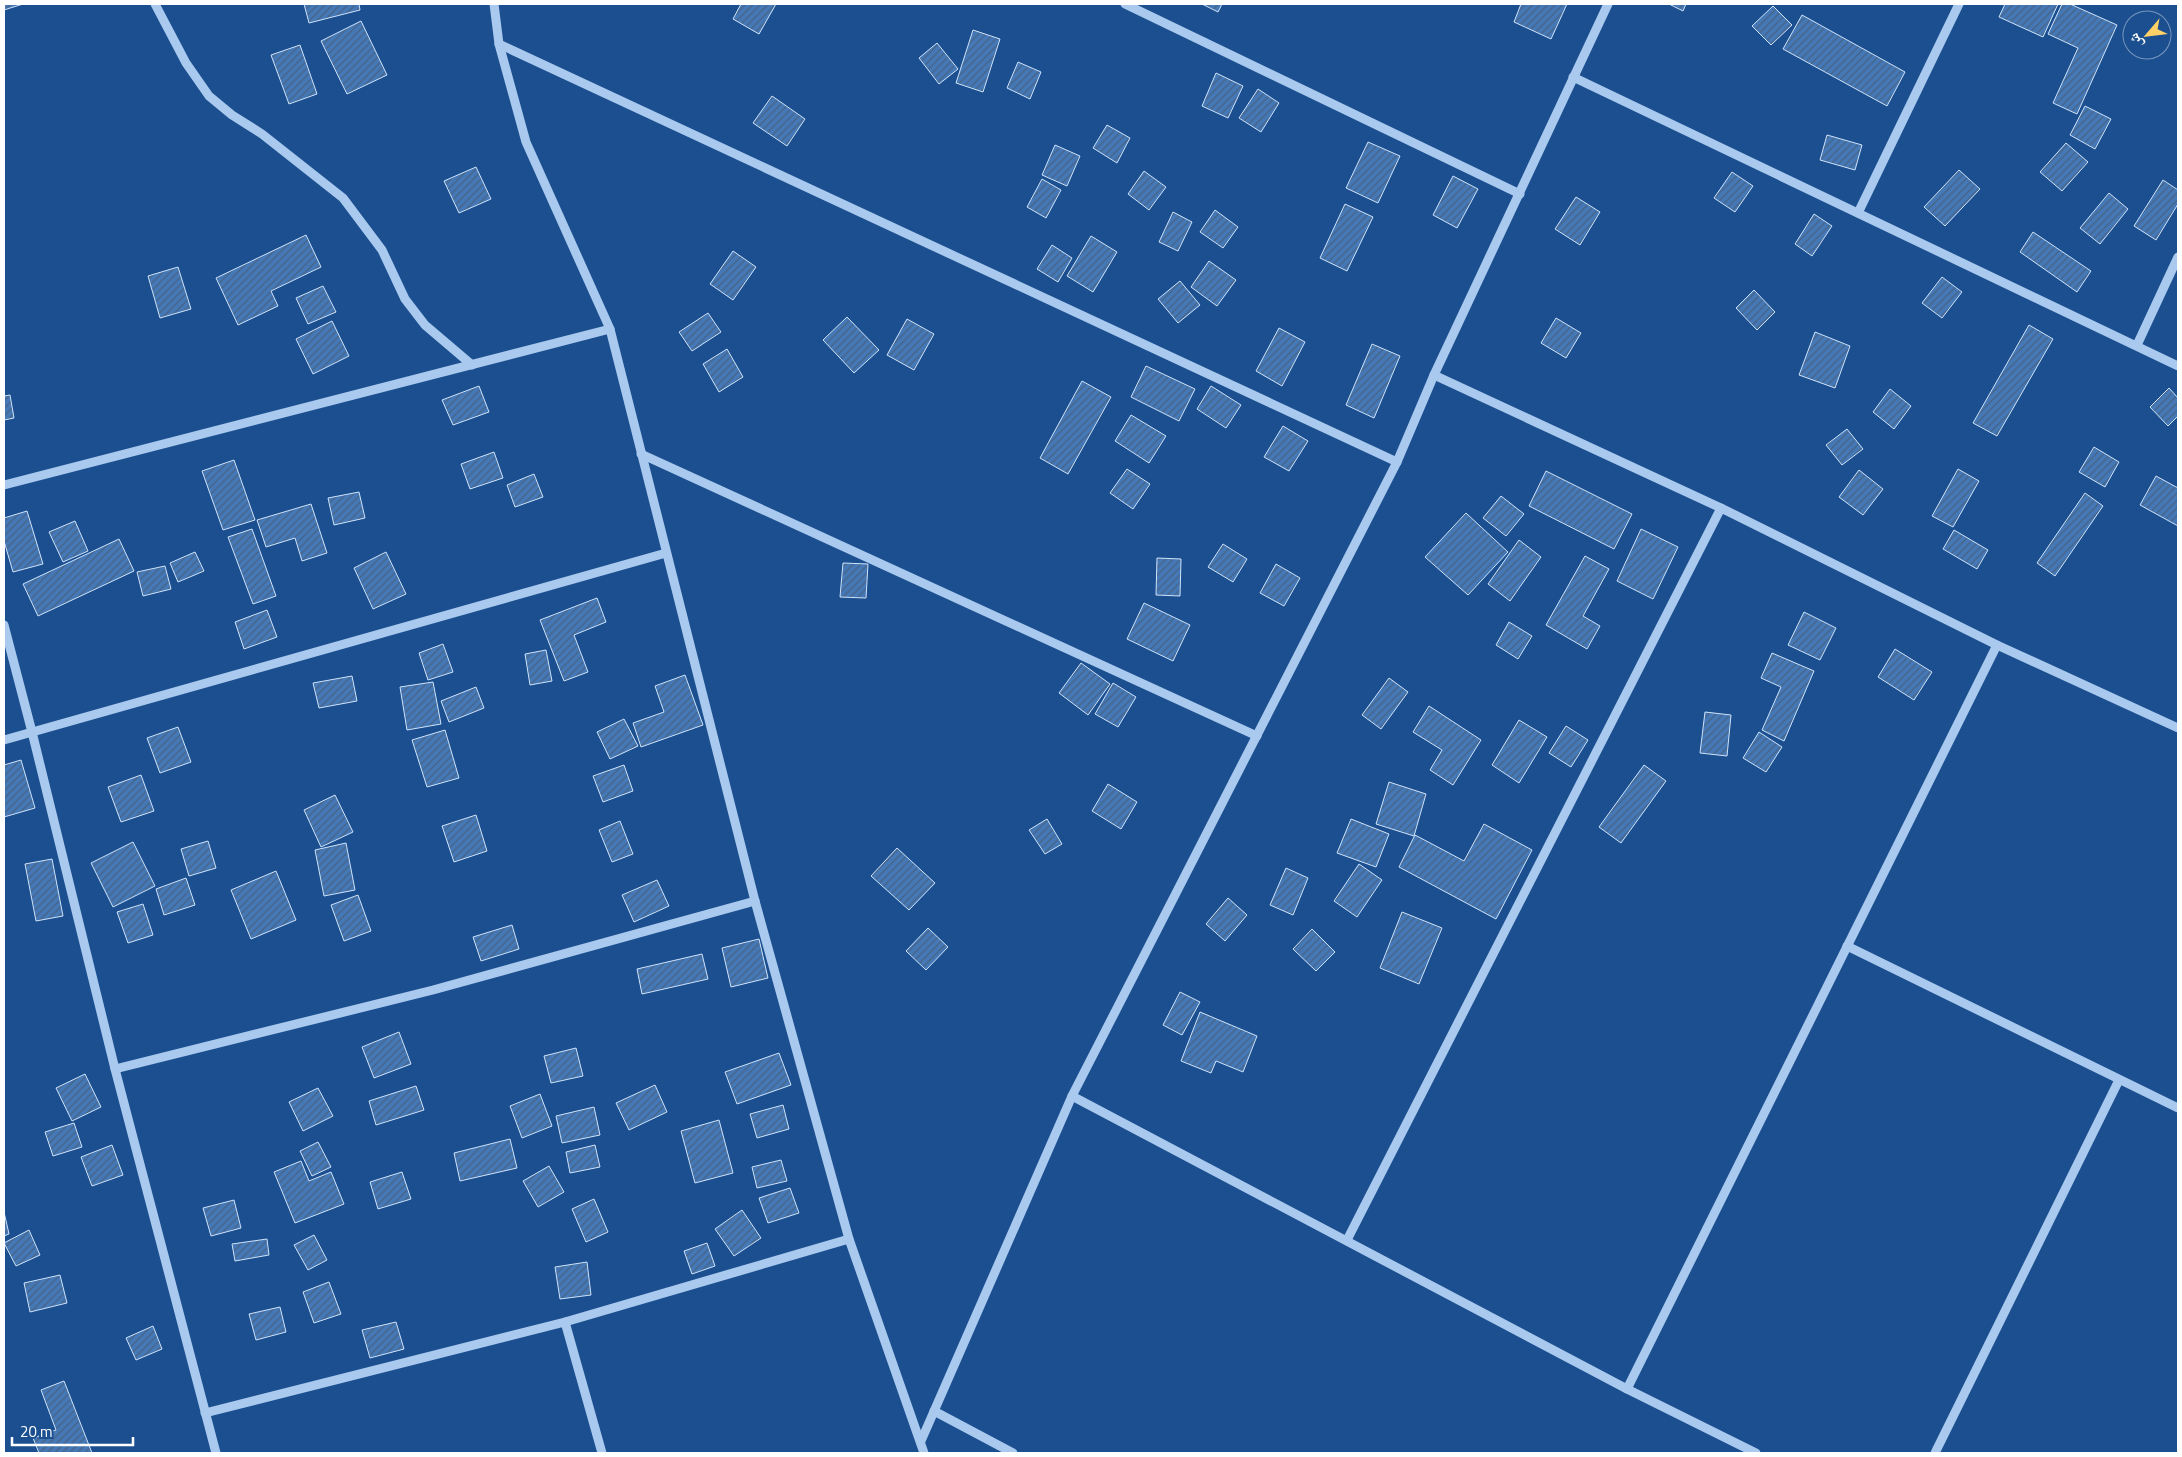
<svg xmlns="http://www.w3.org/2000/svg" width="2182" height="1457" font-family="'Titillium Web','Noto Naskh Arabic',sans-serif">
	<style>
		.building { fill: url(#building-hatch); stroke: #cfe3fa }
		.lines { fill: none; stroke-linecap: round; stroke-linejoin: round }
		.minor { stroke: #a9c9ee; stroke-width: 9 }
	</style>
	<defs>
		<pattern id="building-hatch" width="6" height="6" patternUnits="userSpaceOnUse" patternTransform="scale(1.25)"><rect width="6" height="6" fill="#4478b7"/><path d="M-1 1l2-2M0 6l6-6M5 7l2-2" fill="none" stroke="#486282"/></pattern>
	</defs>
	<rect width="100%" height="100%" fill="#1b4f8f"/>
	<g class="building">
		<polygon points="4,4 23,4 4,10"/>
		<polygon points="304,4 359,4 360,10 309,23"/>
		<polygon points="741,4 776,4 759,34 733,19"/>
		<polygon points="1202,4 1222,4 1218,12"/>
		<polygon points="1521,4 1567,4 1551,39 1514,22"/>
		<polygon points="1669,4 1686,4 1683,11"/>
		<polygon points="2005,4 2058,4 2043,37 1999,17"/>
		<polygon points="2062,4 2070,4 2117,25 2077,114 2053,103 2078,48 2048,34"/>
		<polygon points="1773,6 1792,25 1771,45 1752,26"/>
		<polygon points="1802,15 1905,72 1887,106 1783,49"/>
		<polygon points="361,21 387,75 347,94 321,41"/>
		<polygon points="973,30 1000,39 983,92 956,83"/>
		<polygon points="937,43 958,69 939,84 919,58"/>
		<polygon points="300,45 317,94 289,104 271,55"/>
		<polygon points="1018,62 1041,72 1030,99 1007,88"/>
		<polygon points="1216,73 1243,86 1228,118 1202,106"/>
		<polygon points="1258,89 1279,103 1261,132 1239,118"/>
		<polygon points="772,96 805,119 787,146 753,123"/>
		<polygon points="2085,106 2111,119 2095,149 2070,135"/>
		<polygon points="1107,125 1130,138 1117,163 1093,148"/>
		<polygon points="1827,135 1862,145 1855,170 1820,160"/>
		<polygon points="1368,142 1400,156 1378,203 1346,188"/>
		<polygon points="2066,143 2088,162 2062,191 2040,172"/>
		<polygon points="1055,145 1080,156 1067,186 1042,175"/>
		<polygon points="476,167 491,199 459,213 444,181"/>
		<polygon points="1959,170 1980,189 1945,226 1924,207"/>
		<polygon points="1144,171 1166,187 1149,210 1128,194"/>
		<polygon points="1732,172 1753,186 1735,212 1714,198"/>
		<polygon points="1453,176 1478,189 1457,228 1433,215"/>
		<polygon points="1042,179 1061,190 1046,218 1027,207"/>
		<polygon points="2163,180 2178,190 2178,204 2156,240 2134,226"/>
		<polygon points="2109,193 2128,209 2100,244 2080,228"/>
		<polygon points="1576,197 1600,212 1580,245 1555,229"/>
		<polygon points="1345,204 1373,217 1347,271 1320,258"/>
		<polygon points="1215,210 1238,227 1223,248 1200,232"/>
		<polygon points="1173,212 1192,222 1178,251 1159,242"/>
		<polygon points="1814,214 1832,226 1812,256 1795,244"/>
		<polygon points="2033,232 2091,271 2077,292 2020,252"/>
		<polygon points="306,235 321,267 271,291 278,306 238,325 216,278"/>
		<polygon points="1091,236 1117,252 1093,292 1067,276"/>
		<polygon points="1052,245 1072,258 1058,282 1037,269"/>
		<polygon points="733,251 756,267 733,300 710,284"/>
		<polygon points="1209,261 1236,280 1217,306 1191,287"/>
		<polygon points="178,267 191,309 160,318 148,276"/>
		<polygon points="1942,277 1962,292 1942,318 1922,303"/>
		<polygon points="1180,281 1200,305 1178,323 1158,299"/>
		<polygon points="323,286 336,312 308,324 296,298"/>
		<polygon points="1754,290 1775,312 1757,330 1736,308"/>
		<polygon points="708,313 721,332 692,351 679,332"/>
		<polygon points="847,317 879,350 854,373 823,340"/>
		<polygon points="1556,318 1581,333 1566,358 1541,343"/>
		<polygon points="907,319 934,334 914,370 887,355"/>
		<polygon points="332,321 349,356 313,374 296,339"/>
		<polygon points="2029,325 2053,339 1997,436 1973,423"/>
		<polygon points="1279,328 1305,342 1282,386 1256,371"/>
		<polygon points="1815,332 1850,346 1835,388 1799,375"/>
		<polygon points="1372,344 1400,356 1374,418 1346,405"/>
		<polygon points="727,349 743,377 719,392 703,364"/>
		<polygon points="1146,366 1195,389 1179,421 1131,397"/>
		<polygon points="1082,381 1111,397 1068,474 1040,458"/>
		<polygon points="479,386 489,412 453,425 442,400"/>
		<polygon points="1211,386 1241,405 1226,428 1197,409"/>
		<polygon points="2169,388 2178,398 2178,416 2168,426 2150,407"/>
		<polygon points="1890,389 1911,406 1894,429 1873,412"/>
		<polygon points="10,395 14,418 4,420 4,396"/>
		<polygon points="1131,415 1166,436 1149,463 1115,441"/>
		<polygon points="1283,426 1308,441 1289,471 1264,457"/>
		<polygon points="1847,429 1863,449 1842,465 1826,445"/>
		<polygon points="2094,447 2119,462 2105,487 2079,472"/>
		<polygon points="494,452 503,478 470,489 461,464"/>
		<polygon points="234,460 255,520 223,530 202,471"/>
		<polygon points="1127,469 1150,484 1133,509 1110,493"/>
		<polygon points="1958,469 1979,481 1953,527 1932,516"/>
		<polygon points="1859,470 1883,489 1863,515 1839,497"/>
		<polygon points="1546,471 1632,514 1614,549 1529,506"/>
		<polygon points="534,474 543,497 515,507 507,485"/>
		<polygon points="2156,476 2178,488 2178,526 2140,505"/>
		<polygon points="359,492 365,518 334,525 328,498"/>
		<polygon points="2085,493 2103,506 2055,576 2037,563"/>
		<polygon points="1501,496 1524,514 1506,536 1483,518"/>
		<polygon points="311,504 327,553 302,561 295,538 266,547 257,520"/>
		<polygon points="27,511 43,564 13,572 4,541 4,518"/>
		<polygon points="1466,513 1508,552 1468,595 1425,557"/>
		<polygon points="75,521 88,551 63,562 49,532"/>
		<polygon points="252,529 276,596 253,604 228,537"/>
		<polygon points="1641,529 1678,547 1653,599 1617,581"/>
		<polygon points="1954,530 1988,550 1977,569 1943,549"/>
		<polygon points="119,539 134,571 38,616 23,584"/>
		<polygon points="1519,540 1541,557 1510,601 1488,584"/>
		<polygon points="1223,544 1247,559 1233,582 1208,567"/>
		<polygon points="195,552 204,571 178,582 170,563"/>
		<polygon points="386,552 406,594 373,609 354,568"/>
		<polygon points="1585,556 1609,569 1583,616 1600,626 1587,649 1546,625"/>
		<polygon points="1157,558 1181,559 1180,596 1156,595"/>
		<polygon points="843,563 868,564 866,598 840,597"/>
		<polygon points="1276,564 1300,578 1284,606 1260,593"/>
		<polygon points="165,566 171,589 143,596 137,572"/>
		<polygon points="597,598 606,622 574,635 588,672 564,681 540,620"/>
		<polygon points="1144,603 1190,625 1173,661 1127,639"/>
		<polygon points="267,610 277,637 244,649 235,622"/>
		<polygon points="1804,612 1836,628 1820,660 1788,645"/>
		<polygon points="1509,622 1532,636 1518,659 1496,645"/>
		<polygon points="443,644 453,672 428,680 419,653"/>
		<polygon points="1895,649 1932,672 1914,700 1878,677"/>
		<polygon points="546,650 552,681 530,685 525,654"/>
		<polygon points="1772,653 1814,671 1784,741 1762,730 1781,687 1761,678"/>
		<polygon points="1081,663 1110,684 1088,715 1059,693"/>
		<polygon points="685,675 703,725 641,747 633,723 664,712 655,686"/>
		<polygon points="352,676 357,701 319,708 313,683"/>
		<polygon points="1389,678 1408,692 1381,729 1362,715"/>
		<polygon points="433,682 441,724 407,730 400,687"/>
		<polygon points="1113,683 1136,697 1118,727 1095,714"/>
		<polygon points="476,687 484,708 449,722 441,701"/>
		<polygon points="1429,706 1481,740 1453,785 1430,770 1442,750 1413,732"/>
		<polygon points="1705,712 1731,715 1727,756 1700,753"/>
		<polygon points="624,719 638,746 610,759 597,732"/>
		<polygon points="1519,720 1547,737 1519,783 1492,765"/>
		<polygon points="1566,726 1588,740 1571,767 1549,753"/>
		<polygon points="178,727 191,762 160,773 147,738"/>
		<polygon points="445,730 459,778 427,787 412,740"/>
		<polygon points="1759,732 1782,747 1766,772 1743,758"/>
		<polygon points="21,760 35,808 4,817 4,765"/>
		<polygon points="624,765 633,791 603,802 593,776"/>
		<polygon points="1644,765 1666,781 1621,843 1599,827"/>
		<polygon points="141,775 154,811 121,822 108,787"/>
		<polygon points="1389,782 1426,794 1414,836 1376,824"/>
		<polygon points="1108,784 1137,802 1121,829 1092,811"/>
		<polygon points="335,795 353,832 321,847 304,810"/>
		<polygon points="476,815 487,851 454,862 442,826"/>
		<polygon points="1047,819 1062,844 1045,854 1029,830"/>
		<polygon points="1351,819 1389,834 1376,867 1337,853"/>
		<polygon points="620,821 633,854 612,862 599,830"/>
		<polygon points="1484,824 1532,850 1496,919 1399,867 1415,835 1464,861"/>
		<polygon points="208,841 216,868 189,876 181,849"/>
		<polygon points="133,842 155,886 113,907 91,863"/>
		<polygon points="346,843 355,890 324,896 315,850"/>
		<polygon points="897,848 935,883 909,910 871,876"/>
		<polygon points="52,859 63,916 36,921 25,864"/>
		<polygon points="1359,864 1382,880 1357,917 1334,901"/>
		<polygon points="1286,868 1308,878 1293,915 1270,905"/>
		<polygon points="276,871 296,920 251,939 231,890"/>
		<polygon points="186,878 195,905 164,915 156,889"/>
		<polygon points="657,880 669,906 634,922 622,895"/>
		<polygon points="358,895 371,931 344,941 331,905"/>
		<polygon points="1228,898 1247,915 1225,941 1206,924"/>
		<polygon points="143,904 153,935 128,943 117,912"/>
		<polygon points="1402,912 1442,928 1419,984 1380,968"/>
		<polygon points="512,925 519,949 481,961 473,937"/>
		<polygon points="928,928 948,947 926,970 906,951"/>
		<polygon points="1312,929 1335,952 1316,971 1293,949"/>
		<polygon points="759,939 768,978 731,987 722,948"/>
		<polygon points="702,954 708,979 642,994 637,969"/>
		<polygon points="1180,992 1200,1002 1182,1035 1163,1025"/>
		<polygon points="1200,1012 1257,1036 1243,1072 1216,1061 1211,1073 1181,1061"/>
		<polygon points="399,1032 411,1064 374,1078 362,1047"/>
		<polygon points="576,1048 583,1076 551,1083 544,1056"/>
		<polygon points="779,1053 791,1085 737,1104 725,1072"/>
		<polygon points="85,1074 101,1107 72,1121 56,1088"/>
		<polygon points="655,1085 667,1112 629,1130 616,1103"/>
		<polygon points="416,1086 424,1110 376,1125 369,1101"/>
		<polygon points="318,1088 333,1116 303,1131 289,1102"/>
		<polygon points="540,1094 552,1126 522,1138 510,1106"/>
		<polygon points="783,1105 789,1129 757,1138 750,1114"/>
		<polygon points="594,1107 600,1135 562,1143 556,1116"/>
		<polygon points="719,1120 733,1173 695,1183 681,1131"/>
		<polygon points="74,1123 82,1147 53,1156 45,1132"/>
		<polygon points="510,1139 517,1168 460,1181 454,1153"/>
		<polygon points="318,1142 331,1167 312,1176 300,1151"/>
		<polygon points="112,1145 123,1175 92,1186 81,1157"/>
		<polygon points="595,1145 600,1167 570,1173 566,1152"/>
		<polygon points="781,1160 787,1181 757,1188 752,1167"/>
		<polygon points="301,1161 309,1181 331,1172 344,1204 295,1223 274,1172"/>
		<polygon points="549,1166 564,1192 538,1207 523,1181"/>
		<polygon points="402,1172 411,1199 378,1209 370,1182"/>
		<polygon points="790,1188 799,1213 768,1223 759,1198"/>
		<polygon points="594,1199 608,1232 586,1242 572,1209"/>
		<polygon points="234,1200 241,1228 211,1236 203,1208"/>
		<polygon points="742,1210 761,1238 734,1256 715,1229"/>
		<polygon points="4,1212 9,1234 4,1236"/>
		<polygon points="29,1230 40,1255 16,1266 4,1243"/>
		<polygon points="314,1235 327,1260 308,1270 294,1245"/>
		<polygon points="267,1239 269,1255 235,1261 232,1244"/>
		<polygon points="707,1243 715,1266 692,1274 684,1251"/>
		<polygon points="587,1262 591,1295 560,1299 555,1267"/>
		<polygon points="60,1275 67,1303 30,1312 24,1283"/>
		<polygon points="329,1282 341,1314 314,1323 303,1292"/>
		<polygon points="280,1307 286,1332 256,1340 249,1314"/>
		<polygon points="396,1322 404,1349 370,1358 362,1330"/>
		<polygon points="153,1326 162,1349 136,1360 126,1338"/>
		<polygon points="64,1381 92,1453 39,1453 33,1438 56,1430 41,1390"/>
	</g>
	<g class="lines">
		<g class="minor">
			<polyline points="155,4 186,63 209,96 232,115 262,134 343,198 382,250 405,299 425,325 472,365"/>
			<polyline points="494,4 499,44 526,142 610,329 755,901 849,1239 924,1453"/>
			<polyline points="1125,4 1520,194"/>
			<polyline points="499,44 1397,462"/>
			<polyline points="1573,77 2178,366"/>
			<polyline points="1858,213 1959,4"/>
			<polyline points="2137,345 2178,257"/>
			<polyline points="1434,375 1721,508 1997,645 2178,728"/>
			<polyline points="641,454 1257,736"/>
			<polyline points="4,485 610,329"/>
			<polyline points="4,625 32,732 115,1069 216,1453"/>
			<polyline points="4,740 666,553"/>
			<polyline points="1847,946 2178,1108"/>
			<polyline points="115,1069 433,990 755,901"/>
			<polyline points="1072,1096 1627,1389 1756,1453"/>
			<polyline points="1347,1240 1721,508"/>
			<polyline points="565,1322 602,1453"/>
			<polyline points="1627,1389 1997,645"/>
			<polyline points="934,1411 1013,1453"/>
			<polyline points="205,1413 565,1322 849,1239"/>
			<polyline points="921,1441 1072,1096 1397,462 1434,375 1608,4"/>
			<polyline points="1935,1453 2119,1080"/>
		</g>
	</g>
	<rect width="2182" height="1457" fill="none" stroke="#ffffff" stroke-width="10"/>
	<g transform="translate(2147 35) rotate(242)"><circle r="24" fill="#1b4f8f" stroke="#7695bc"/>
	<path d="M0-4L9 19L0 12L-9 19Z" fill="#ffd166"/>
	<text y="-8" font-size="14" font-weight="bold" text-anchor="middle" fill="#ffffff">ش</text>
	</g>
	<path d="M12 1437v8h121v-8" fill="none" stroke="#ffffff" stroke-width="2.5"/>
	<text x="20" y="1437" font-size="15" fill="#ffffff" stroke="#1b4f8f" stroke-width="4" paint-order="stroke">20 m</text>
</svg>
